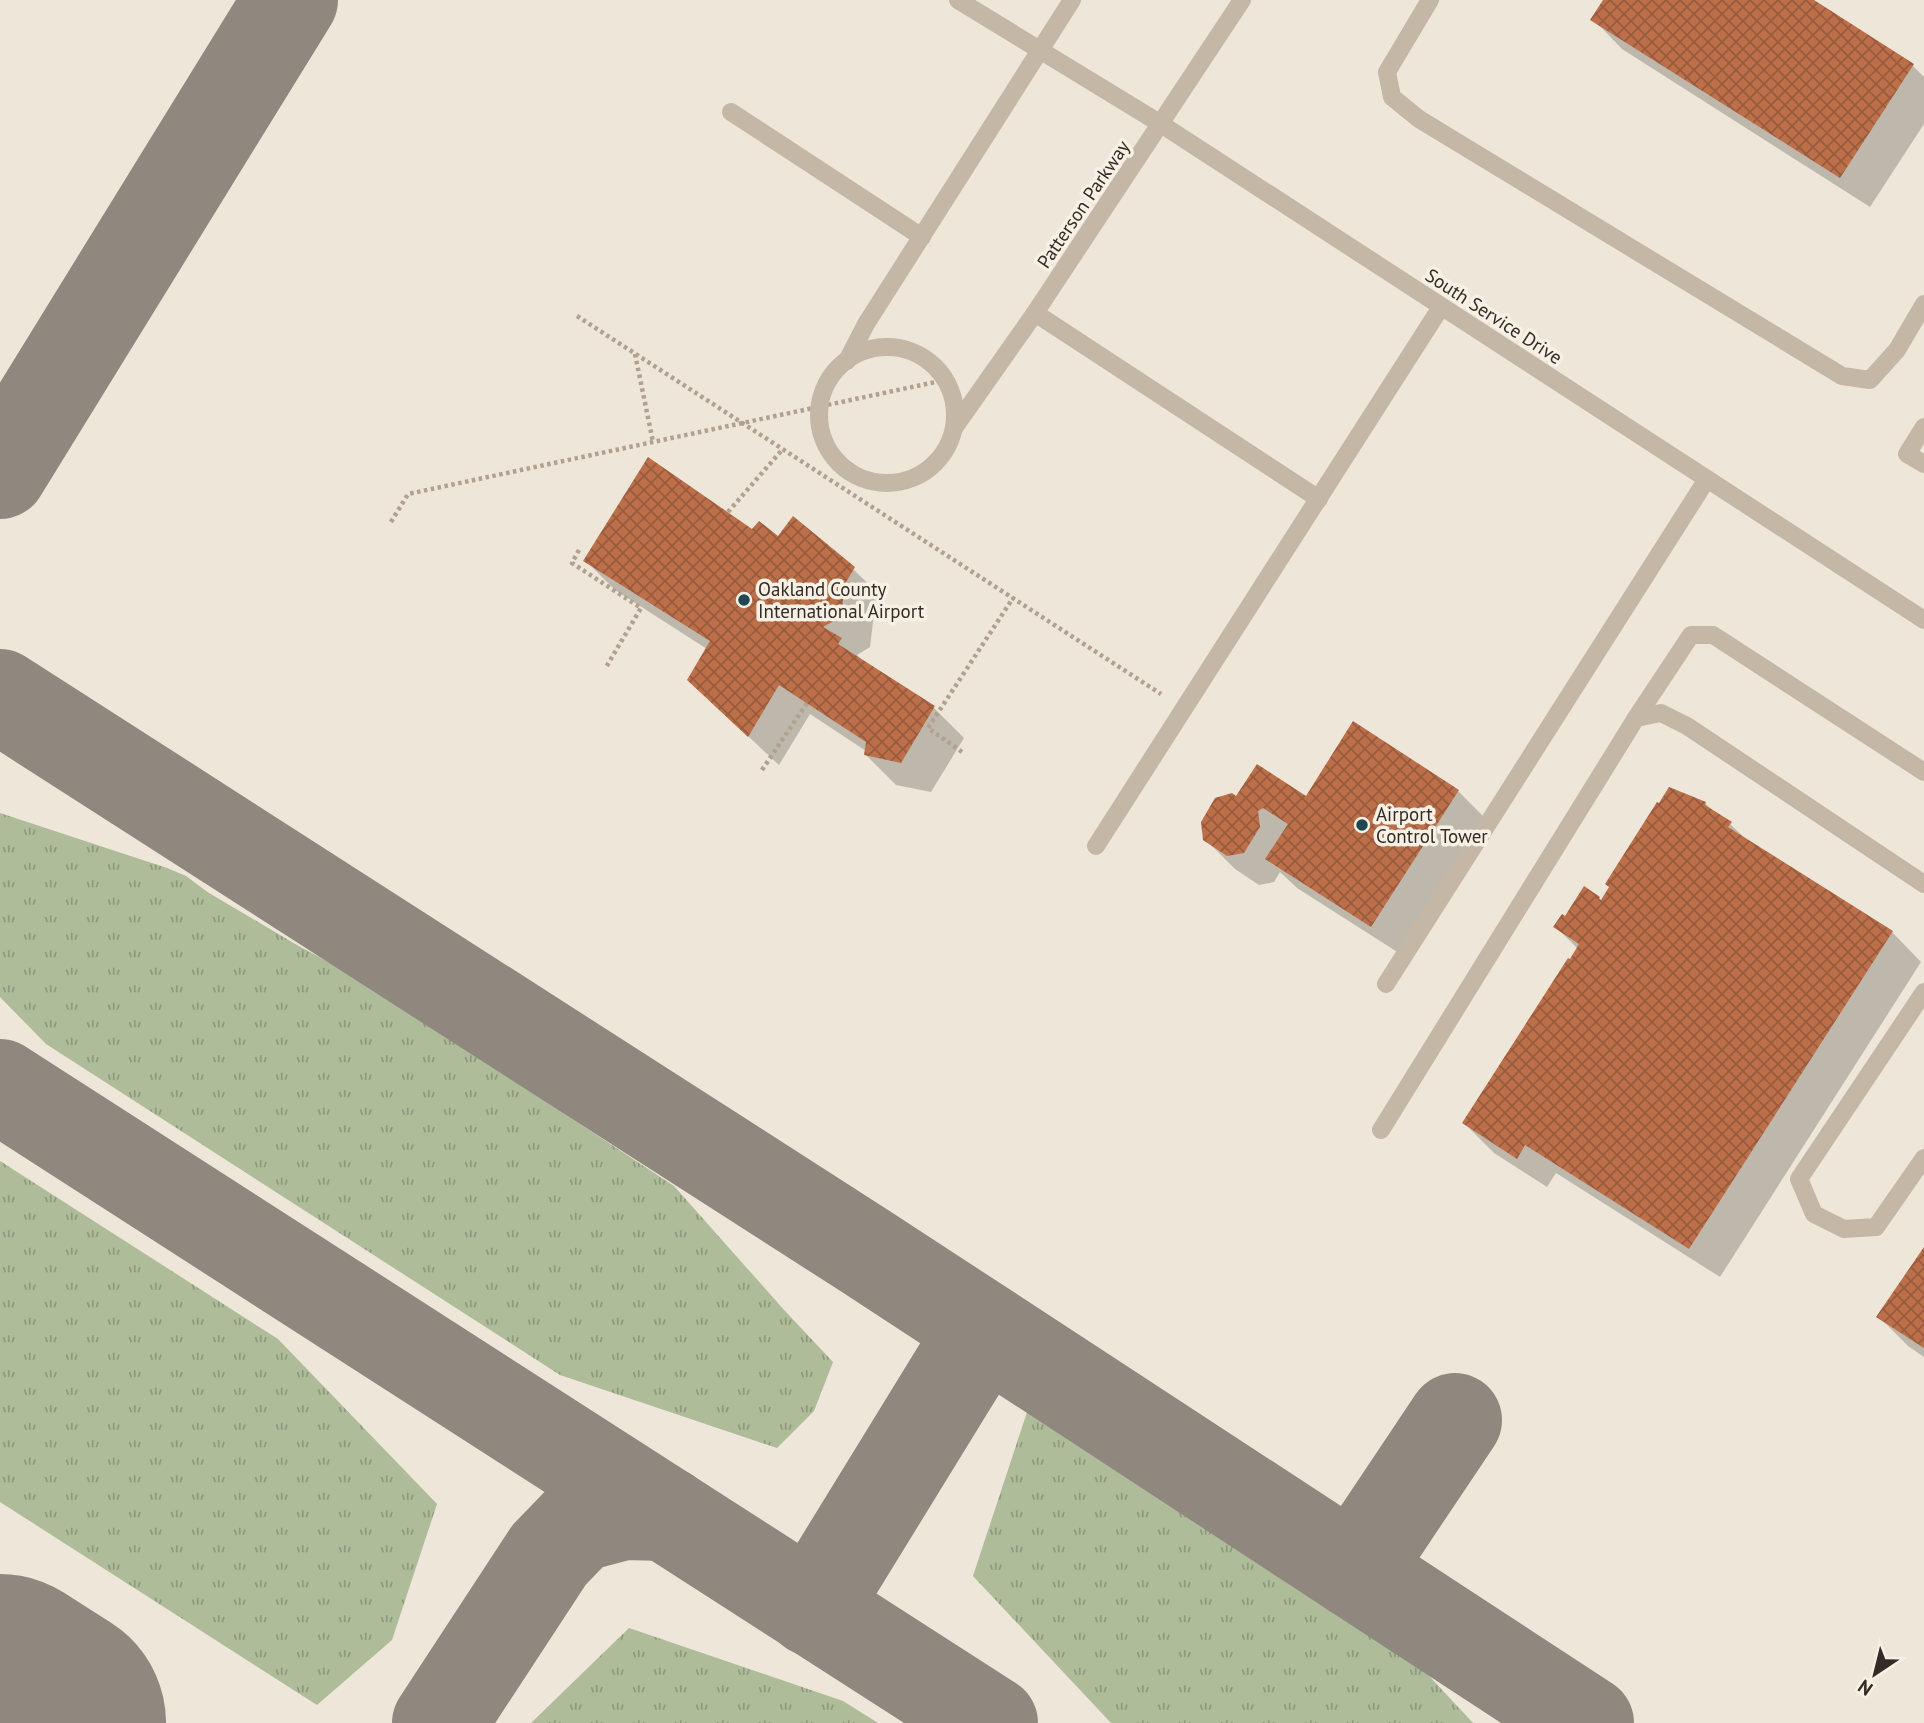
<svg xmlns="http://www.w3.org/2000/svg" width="1924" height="1723" font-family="'PT Sans',sans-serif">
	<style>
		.grass { fill: url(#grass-tufts) }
		.shadow { fill: #0003 }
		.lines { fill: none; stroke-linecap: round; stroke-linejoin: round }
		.taxiway { stroke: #90887f; stroke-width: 94 }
		.runway { stroke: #90887f; stroke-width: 238 }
		.building { fill: url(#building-cross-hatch) }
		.path { stroke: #b1a190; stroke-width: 4.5; stroke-dasharray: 3.5 3.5; stroke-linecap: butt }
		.minor { stroke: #c5b7a6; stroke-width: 18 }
		.poi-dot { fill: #1f4850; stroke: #f7f0e4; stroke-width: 2.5 }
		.labels { text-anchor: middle; stroke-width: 7; stroke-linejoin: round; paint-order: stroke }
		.street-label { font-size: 19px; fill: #322b26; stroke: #f7f0e4 }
		.poi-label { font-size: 19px; fill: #322b26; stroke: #f7f0e4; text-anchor: start }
	</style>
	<defs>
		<pattern id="grass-tufts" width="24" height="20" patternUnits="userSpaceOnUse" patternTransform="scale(1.75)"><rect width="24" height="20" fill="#aebc9a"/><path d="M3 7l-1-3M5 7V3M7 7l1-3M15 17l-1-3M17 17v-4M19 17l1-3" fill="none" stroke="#8e997d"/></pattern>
		<pattern id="building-cross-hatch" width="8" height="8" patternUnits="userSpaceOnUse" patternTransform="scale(1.75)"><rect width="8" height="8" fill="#bc6f49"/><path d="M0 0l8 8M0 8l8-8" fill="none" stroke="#995b3d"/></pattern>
	</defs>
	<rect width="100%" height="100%" fill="#eee6d8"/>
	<g class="grass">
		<polygon points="0,813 167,868 186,876 209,893 297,945 362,980 674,1186 785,1311 833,1362 814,1411 777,1448 560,1375 46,1044 0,997"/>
		<polygon points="0,1161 278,1339 437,1504 392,1640 317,1705 0,1502"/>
		<polygon points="1030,1403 1054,1414 1302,1574 1404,1649 1473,1723 1111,1723 973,1576"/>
		<polygon points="629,1628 843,1701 878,1723 531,1723"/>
	</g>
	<g class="shadow">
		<polygon points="1605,0 1810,0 1913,66 1924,77 1924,124 1870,207 1622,49 1593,19"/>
		<polygon points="753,531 779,538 853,569 883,598 874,614 870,647 857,655 866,664 934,708 964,738 931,792 896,785 866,755 866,751 810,714 779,765 719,709 707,649 615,590 585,560"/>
		<polygon points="1458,791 1488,821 1402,955 1297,888 1280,872 1274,882 1259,885 1235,869 1205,839 1236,799 1306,798"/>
		<polygon points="1705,803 1717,815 1730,824 1749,842 1892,932 1921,962 1720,1277 1556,1173 1547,1187 1494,1153 1464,1123 1578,949 1555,926 1599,898 1602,902"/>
		<polygon points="1924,1250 1924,1357 1908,1346 1878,1316"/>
	</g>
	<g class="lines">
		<g class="taxiway">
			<polyline points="0,472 291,0"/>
			<polyline points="0,696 865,1251 1587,1723"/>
			<polyline points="0,1086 991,1723"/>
			<polyline points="1354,1571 1455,1420"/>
			<polyline points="812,1609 984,1329"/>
			<polyline points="439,1723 549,1555 578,1525 623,1513 666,1514"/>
		</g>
		<polyline class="runway" points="0,1693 47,1723"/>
	</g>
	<g class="building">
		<polygon points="1603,0 1814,0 1914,64 1840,178 1590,20"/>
		<polygon points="648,457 752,529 759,521 778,536 793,516 855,567 845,584 841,617 823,627 842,638 838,644 935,706 901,763 864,755 866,742 779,685 748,737 687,680 710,641 583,561"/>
		<polygon points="1353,721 1459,790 1371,927 1265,859 1288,824 1263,808 1258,811 1260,827 1244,853 1227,856 1203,840 1201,822 1215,798 1232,793 1236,796 1257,764 1306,796"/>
		<polygon points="1669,787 1706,802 1705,805 1732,822 1728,827 1893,931 1689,1249 1525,1145 1517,1159 1462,1123 1568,958 1570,959 1579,944 1553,927 1562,914 1565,916 1584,886 1600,897 1599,899 1601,900 1609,887 1605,884 1657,802 1659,803"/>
		<polygon points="1924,1247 1924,1348 1876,1317"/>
	</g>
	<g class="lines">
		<g class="path">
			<polyline points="577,316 1161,694"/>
			<polyline points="635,354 653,442"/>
			<polyline points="728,512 782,450"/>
			<polyline points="391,522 408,494 945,380"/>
			<polyline points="579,550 572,563 641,608 605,669"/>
			<polyline points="962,752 928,728 1013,598"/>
			<polyline points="762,770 807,703"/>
		</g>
		<g class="minor">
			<polyline points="958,0 1161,124 1924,620"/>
			<polyline points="1430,0 1387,72 1392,97 1419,119 1842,376 1870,380 1897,350 1924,304"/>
			<polyline points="731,112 922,237"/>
			<polyline points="1035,313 1319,499"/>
			<circle cx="887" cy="415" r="68"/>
			<polyline points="847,361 866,324 1072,0"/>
			<polyline points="1924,427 1907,454 1924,464"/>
			<polyline points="954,428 1035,313 1242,0"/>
			<polyline points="1636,718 1691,635 1713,635 1924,772"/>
			<polyline points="1096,846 1441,307"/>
			<polyline points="1386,984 1707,479"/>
			<polyline points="1924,992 1799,1179 1814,1214 1844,1229 1876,1227 1924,1158"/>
			<polyline points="1381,1130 1636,718 1661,713 1687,726 1924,884"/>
		</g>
	</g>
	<g class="poi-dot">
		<circle cx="744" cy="600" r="7"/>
		<circle cx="1362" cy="825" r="7"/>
	</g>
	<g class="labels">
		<g class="street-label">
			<text transform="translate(1083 204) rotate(-56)" y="7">Patterson Parkway</text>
			<text transform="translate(1494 316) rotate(33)" y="7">South Service Drive</text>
		</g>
		<g class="poi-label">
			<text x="758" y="596">Oakland County<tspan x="758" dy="22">International Airport</tspan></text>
			<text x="1376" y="821">Airport<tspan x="1376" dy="22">Control Tower</tspan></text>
		</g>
	</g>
	<g transform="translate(1875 1674) rotate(215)" stroke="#f7f0e4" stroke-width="5" paint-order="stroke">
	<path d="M0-5L12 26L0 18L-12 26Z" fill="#322b26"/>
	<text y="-10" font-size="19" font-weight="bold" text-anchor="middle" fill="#322b26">N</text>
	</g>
</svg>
